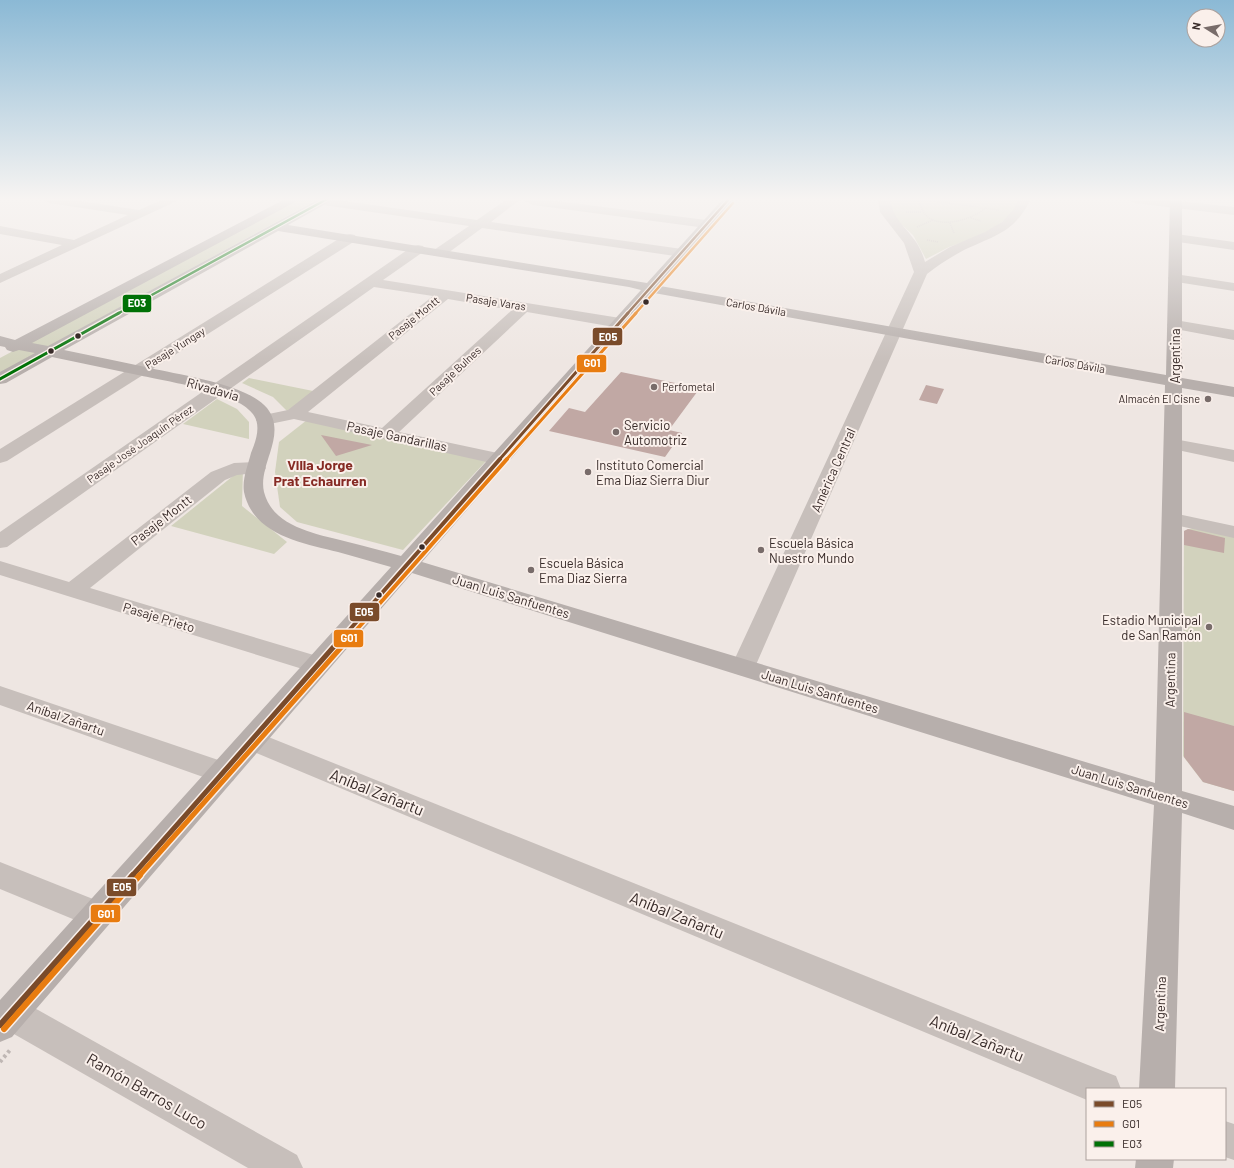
<svg xmlns="http://www.w3.org/2000/svg" width="1234" height="1168" font-family="Barlow,sans-serif">
	<style>
		.green { fill: #d2d2bd }
		.building { fill: #c1a8a4 }
		.lines { fill: none; stroke-linecap: round; stroke-linejoin: round }
		.path-far1 { stroke: #bfb7b4; stroke-width: 1.5; stroke-dasharray: 1 1; stroke-linecap: butt }
		.path { stroke: #bfb7b4; stroke-width: 4; stroke-dasharray: 3 3; stroke-linecap: butt }
		.street { fill: #c7bfbb; fill-rule: evenodd }
		.secondary { fill: #b7afac; fill-rule: evenodd }
		.bus-1-far4-casing { stroke: #faf0eb; stroke-width: 4.5 }
		.bus-1-far3-casing { stroke: #faf0eb; stroke-width: 5.5 }
		.bus-1-far2-casing { stroke: #faf0eb; stroke-width: 7 }
		.bus-1-far1-casing { stroke: #faf0eb; stroke-width: 8 }
		.bus-1-casing { stroke: #faf0eb; stroke-width: 9 }
		.bus-2-far4-casing { stroke: #faf0eb; stroke-width: 4.5 }
		.bus-2-far3-casing { stroke: #faf0eb; stroke-width: 5.5 }
		.bus-2-far2-casing { stroke: #faf0eb; stroke-width: 7 }
		.bus-2-far1-casing { stroke: #faf0eb; stroke-width: 8 }
		.bus-2-casing { stroke: #faf0eb; stroke-width: 9 }
		.bus-3-far1-casing { stroke: #faf0eb; stroke-width: 4.5 }
		.bus-3-casing { stroke: #faf0eb; stroke-width: 5.5 }
		.bus-1-far4 { stroke: #7a4b2a; stroke-width: 2.5 }
		.bus-1-far3 { stroke: #7a4b2a; stroke-width: 3 }
		.bus-1-far2 { stroke: #7a4b2a; stroke-width: 4 }
		.bus-1-far1 { stroke: #7a4b2a; stroke-width: 5 }
		.bus-1 { stroke: #7a4b2a; stroke-width: 6 }
		.bus-2-far4 { stroke: #e87c10; stroke-width: 2.5 }
		.bus-2-far3 { stroke: #e87c10; stroke-width: 3 }
		.bus-2-far2 { stroke: #e87c10; stroke-width: 4 }
		.bus-2-far1 { stroke: #e87c10; stroke-width: 5 }
		.bus-2 { stroke: #e87c10; stroke-width: 6 }
		.bus-3-far1 { stroke: #007106; stroke-width: 2.5 }
		.bus-3 { stroke: #007106; stroke-width: 3 }
		.bus-dot { fill: #382b29; stroke: #faf0eb; stroke-width: 1.5 }
		.poi-dot { fill: #786c6a; stroke: #faf0eb; stroke-width: 1.5 }
		.labels { text-anchor: middle; stroke-width: 4; stroke-linejoin: round; paint-order: stroke }
		.far-street-label { font-size: 11px; fill: #382b29; stroke: #faf0eb }
		.far-poi-label { font-size: 11px; fill: #382b29; stroke: #faf0eb; text-anchor: start }
		.street-label { font-size: 13px; fill: #382b29; stroke: #faf0eb }
		.poi-label { font-size: 13px; fill: #382b29; stroke: #faf0eb; text-anchor: start }
		.neighbourhood-label { font-size: 14px; font-weight: bold; fill: #862a24; stroke: #faf0eb }
		.near-street-label { font-size: 16px; fill: #382b29; stroke: #faf0eb }
		.line-badge { stroke: #faf0eb; stroke-width: 1.5 }
		.badge-label { font-size: 11px; text-anchor: middle; font-weight: bold; fill: #fff }
	</style>
	<rect width="100%" height="100%" fill="#eee6e2"/>
	<g class="green">
		<polygon points="298,199 318,199 0,373 0,358"/>
		<polygon points="889,199 1019,199 1016,211 994,228 974,238 949,247 926,259 913,235 892,216"/>
		<polygon points="249,378 318,392 290,414 273,397 242,383"/>
		<polygon points="217,399 237,409 249,422 249,439 183,424"/>
		<polygon points="307,420 488,459 403,550 297,522 280,507 275,472 279,442"/>
		<polygon points="243,468 242,506 287,542 274,554 171,526"/>
		<polygon points="1195,527 1234,536 1234,791 1203,782 1183,756 1184,531"/>
	</g>
	<g class="building">
		<polygon points="621,372 700,388 669,430 682,433 665,457 549,431 569,408 585,412"/>
		<polygon points="926,385 944,389 937,404 919,400"/>
		<polygon points="321,435 372,445 336,456"/>
		<polygon points="1188,529 1225,538 1224,553 1184,545 1184,531"/>
		<polygon points="1184,712 1234,726 1234,791 1203,782 1184,757"/>
	</g>
	<g class="lines">
		<g class="path-far1">
			<polyline points="917,199 999,210"/>
			<path d="M919,199C923,234 967,223 986,208"/>
			<polyline points="906,212 922,212"/>
			<polyline points="971,218 981,221"/>
			<polyline points="950,223 954,233"/>
			<polyline points="917,227 933,220"/>
			<polyline points="927,240 938,242"/>
		</g>
		<polyline class="path" points="0,1062 10,1050"/>
		<g class="street">
			<polygon points="43,199 68,199 139,210 164,199 179,199 177,201 0,283 0,274 62,245 0,234 0,226 74,240 128,215 49,203 45,201"/>
			<polygon points="319,199 331,199 477,220 507,199 520,199 518,201 491,222 682,249 687,250 689,253 687,256 682,257 482,228 444,256 434,256 432,253 434,250 469,226 323,205 319,203 317,201"/>
			<polygon points="522,199 541,199 706,220 710,221 712,224 710,227 706,228 533,205 524,201"/>
			<path d="M878,199H890C893,219 905,226 916,242C920,248 923,255 925,262L950,247L985,232L1002,222L1014,209L1019,199H1031C1014,233 995,235 964,250C951,257 938,265 927,274L755,667L752,673L743,676L734,673L731,667L914,272L904,243L880,212Z"/>
			<polygon points="1128,199 1160,199 1234,207 1234,215 1134,203 1130,201"/>
			<polygon points="350,234 355,235 356,238 355,241 7,461 0,463 0,449 345,235"/>
			<polygon points="1176,234 1234,242 1234,250 1171,241 1170,238 1171,235"/>
			<path d="M418,245L423,246L425,249L423,252L383,280L620,318L625,320L628,323L625,326L620,328L527,312L399,432L507,455L509,459L507,463L500,465L294,419L265,425L259,424L256,420L259,416L288,410L433,296L374,287L7,547L0,548V532L413,246ZM448,299L512,310L382,428L308,412Z"/>
			<polygon points="1175,274 1234,283 1234,291 1170,281 1168,278 1170,275"/>
			<polygon points="1175,320 1234,330 1234,340 1170,328 1167,325 1170,322"/>
			<polygon points="1174,439 1234,450 1234,462 1168,448 1165,444 1168,440"/>
			<polygon points="257,462 264,464 266,468 264,472 237,475 225,480 90,588 327,659 330,665 327,671 318,674 309,671 0,575 0,561 69,582 211,472 234,463"/>
			<polygon points="1173,513 1234,526 1234,538 1166,523 1163,519 1166,515"/>
			<polygon points="0,686 233,765 237,773 233,781 223,784 0,705"/>
			<polygon points="251,730 1103,1071 1116,1076 1121,1089 1087,1089 1087,1100 242,747 238,740 242,733"/>
			<polygon points="0,862 108,905 112,915 108,925 97,929 0,889"/>
			<polygon points="10,997 22,1001 297,1155 303,1168 248,1168 0,1026 0,1001"/>
			<polygon points="1225,1121 1234,1124 1234,1160 1225,1157"/>
		</g>
		<g class="secondary">
			<path d="M285,199H299L297,201L32,343L48,346L319,199H333L331,201L288,225L647,283L723,199H735L660,286L1166,375L1170,199H1182V378L1234,387V397L1182,388V791L1234,806V830L1182,813L1175,1089H1139L1154,805L412,573L12,1037L0,1042V1000L391,567C373,562 356,557 338,552C302,543 253,535 244,492C242,479 248,465 251,453C256,441 262,424 252,413C236,392 165,381 138,375C109,369 81,363 52,357L6,383L0,384V372L35,353L19,350L13,352L7,350L5,347L0,346V336L15,340ZM278,231L629,287L641,290L401,556C383,551 365,546 348,542C318,534 273,528 264,492C261,480 266,465 270,453C275,437 278,422 267,408C247,384 180,375 150,368C122,362 93,356 64,350ZM654,293L1165,385L1155,783L422,562Z"/>
			<polygon points="1136,1159 1174,1159 1173,1168 1135,1168"/>
		</g>
		<g class="bus-1-far4-casing">
			<polyline id="bus-1-far4" points="627,314 729,199"/>
		</g>
		<g class="bus-1-far3-casing">
			<polyline id="bus-1-far3" points="499,460 628,313"/>
		</g>
		<g class="bus-1-far2-casing">
			<polyline id="bus-1-far2" points="337,644 500,459"/>
		</g>
		<g class="bus-1-far1-casing">
			<polyline id="bus-1-far1" points="132,876 337,643"/>
		</g>
		<g class="bus-1-casing">
			<polyline id="bus-1" points="0,1025 133,875"/>
		</g>
		<g class="bus-2-far4-casing">
			<polyline id="bus-2-far4" points="635,314 733,203"/>
		</g>
		<g class="bus-2-far3-casing">
			<polyline id="bus-2-far3" points="506,460 636,313"/>
		</g>
		<g class="bus-2-far2-casing">
			<polyline id="bus-2-far2" points="344,644 507,459"/>
		</g>
		<g class="bus-2-far1-casing">
			<polyline id="bus-2-far1" points="139,876 345,643"/>
		</g>
		<g class="bus-2-casing">
			<polyline id="bus-2" points="4,1029 140,875"/>
		</g>
		<g class="bus-3-far1-casing">
			<polyline id="bus-3-far1" points="117,314 327,199"/>
		</g>
		<g class="bus-3-casing">
			<polyline id="bus-3" points="0,379 119,313"/>
		</g>
		<use href="#bus-1-far4" class="bus-1-far4"/>
		<use href="#bus-1-far3" class="bus-1-far3"/>
		<use href="#bus-1-far2" class="bus-1-far2"/>
		<use href="#bus-1-far1" class="bus-1-far1"/>
		<use href="#bus-1" class="bus-1"/>
		<use href="#bus-2-far4" class="bus-2-far4"/>
		<use href="#bus-2-far3" class="bus-2-far3"/>
		<use href="#bus-2-far2" class="bus-2-far2"/>
		<use href="#bus-2-far1" class="bus-2-far1"/>
		<use href="#bus-2" class="bus-2"/>
		<use href="#bus-3-far1" class="bus-3-far1"/>
		<use href="#bus-3" class="bus-3"/>
	</g>
	<linearGradient id="sky" x2="0" y2="1"><stop stop-color="#8bb9d5"/><stop offset="0.55" stop-color="#f7f4f2"/><stop offset="1" stop-color="#f7f4f2" stop-opacity="0"/></linearGradient>
	<rect width="1234" height="362" fill="url(#sky)"/>
	<g class="bus-dot">
		<circle cx="646" cy="302" r="3.5"/>
		<circle cx="78" cy="336" r="3.5"/>
		<circle cx="51" cy="351" r="3.5"/>
		<circle cx="422" cy="547" r="3.5"/>
		<circle cx="379" cy="595" r="3.5"/>
	</g>
	<g class="poi-dot">
		<circle cx="654" cy="387" r="4"/>
		<circle cx="1208" cy="399" r="4"/>
		<circle cx="616" cy="432" r="4"/>
		<circle cx="588" cy="472" r="4"/>
		<circle cx="761" cy="550" r="4"/>
		<circle cx="531" cy="570" r="4"/>
		<circle cx="1209" cy="627" r="4"/>
	</g>
	<g class="labels">
		<g class="far-street-label">
			<text transform="translate(496 302) rotate(9)" y="4">Pasaje Varas</text>
			<text transform="translate(756 307) rotate(10)" y="4">Carlos Dávila</text>
			<text transform="translate(414 318) rotate(-39)" y="4">Pasaje Montt</text>
			<text transform="translate(175 348) rotate(-32)" y="4">Pasaje Yungay</text>
			<text transform="translate(1075 364) rotate(10)" y="4">Carlos Dávila</text>
			<text transform="translate(455 371) rotate(-43)" y="4">Pasaje Bulnes</text>
			<text transform="translate(140 444) rotate(-35)" y="4">Pasaje José Joaquín Pérez</text>
		</g>
		<g class="far-poi-label">
			<text x="662" y="391">Perfometal</text>
			<text x="1200" y="403" text-anchor="end">Almacén El Cisne</text>
		</g>
		<g class="street-label">
			<text transform="translate(1175 356) rotate(-90)" y="5">Argentina</text>
			<text transform="translate(213 389) rotate(16)" y="5">Rivadavia</text>
			<text transform="translate(397 436) rotate(12)" y="5">Pasaje Gandarillas</text>
			<text transform="translate(833 470) rotate(-66)" y="5">América Central</text>
			<text transform="translate(161 520) rotate(-38)" y="5">Pasaje Montt</text>
			<text transform="translate(511 596) rotate(17)" y="5">Juan Luis Sanfuentes</text>
			<text transform="translate(159 617) rotate(17)" y="5">Pasaje Prieto</text>
			<text transform="translate(1170 680) rotate(-89)" y="5">Argentina</text>
			<text transform="translate(820 691) rotate(17)" y="5">Juan Luis Sanfuentes</text>
			<text transform="translate(66 718) rotate(19)" y="5">Aníbal Zañartu</text>
			<text transform="translate(1130 786) rotate(17)" y="5">Juan Luis Sanfuentes</text>
			<text transform="translate(1160 1004) rotate(-88)" y="5">Argentina</text>
		</g>
		<g class="poi-label">
			<text x="624" y="430">Servicio<tspan x="624" dy="15">Automotriz</tspan></text>
			<text x="596" y="470">Instituto Comercial<tspan x="596" dy="15">Ema Díaz Sierra Diur</tspan></text>
			<text x="769" y="548">Escuela Básica<tspan x="769" dy="15">Nuestro Mundo</tspan></text>
			<text x="539" y="568">Escuela Básica<tspan x="539" dy="15">Ema Diaz Sierra</tspan></text>
			<text x="1201" y="625" text-anchor="end">Estadio Municipal<tspan x="1201" dy="15">de San Ramón</tspan></text>
		</g>
		<g class="neighbourhood-label">
			<text x="320" y="470">Villa Jorge<tspan x="320" dy="16">Prat Echaurren</tspan></text>
		</g>
		<g class="near-street-label">
			<text transform="translate(377 792) rotate(22)" y="6">Aníbal Zañartu</text>
			<text transform="translate(677 915) rotate(22)" y="6">Aníbal Zañartu</text>
			<text transform="translate(977 1038) rotate(22)" y="6">Aníbal Zañartu</text>
			<text transform="translate(147 1091) rotate(30)" y="6">Ramón Barros Luco</text>
		</g>
	</g>
	<g class="line-badge">
		<rect x="122" y="294" width="30" height="19" rx="4" fill="#007106"/>
		<rect x="592" y="327" width="31" height="19" rx="4" fill="#7a4b2a"/>
		<rect x="576" y="354" width="31" height="19" rx="4" fill="#e87c10"/>
		<rect x="349" y="602" width="31" height="20" rx="4" fill="#7a4b2a"/>
		<rect x="333" y="629" width="31" height="19" rx="4" fill="#e87c10"/>
		<rect x="106" y="878" width="31" height="19" rx="4" fill="#7a4b2a"/>
		<rect x="90" y="904" width="31" height="19" rx="4" fill="#e87c10"/>
	</g>
	<g class="badge-label">
		<text x="137" y="307">E03</text>
		<text x="608" y="341">E05</text>
		<text x="592" y="367">G01</text>
		<text x="364" y="616">E05</text>
		<text x="349" y="642">G01</text>
		<text x="122" y="891">E05</text>
		<text x="106" y="918">G01</text>
	</g>
	<rect x="1086" y="1088" width="140" height="72" fill="#faf0eb" stroke="#aca19d"/>
	<rect x="1094" y="1101" width="20" height="6" fill="#7a4b2a" stroke="#aca19d"/>
	<text x="1122" y="1108" font-size="12" fill="#382b29">E05</text>
	<rect x="1094" y="1121" width="20" height="6" fill="#e87c10" stroke="#aca19d"/>
	<text x="1122" y="1128" font-size="12" fill="#382b29">G01</text>
	<rect x="1094" y="1141" width="20" height="6" fill="#007106" stroke="#aca19d"/>
	<text x="1122" y="1148" font-size="12" fill="#382b29">E03</text>
	<g transform="translate(1206 28) rotate(281)"><circle r="19" fill="#faf0eb" stroke="#aca19d"/>
	<path d="M0-3L7 15L0 10L-7 15Z" fill="#786c6a"/>
	<text y="-6" font-size="11" font-weight="bold" text-anchor="middle" fill="#382b29">N</text>
	</g>
</svg>
